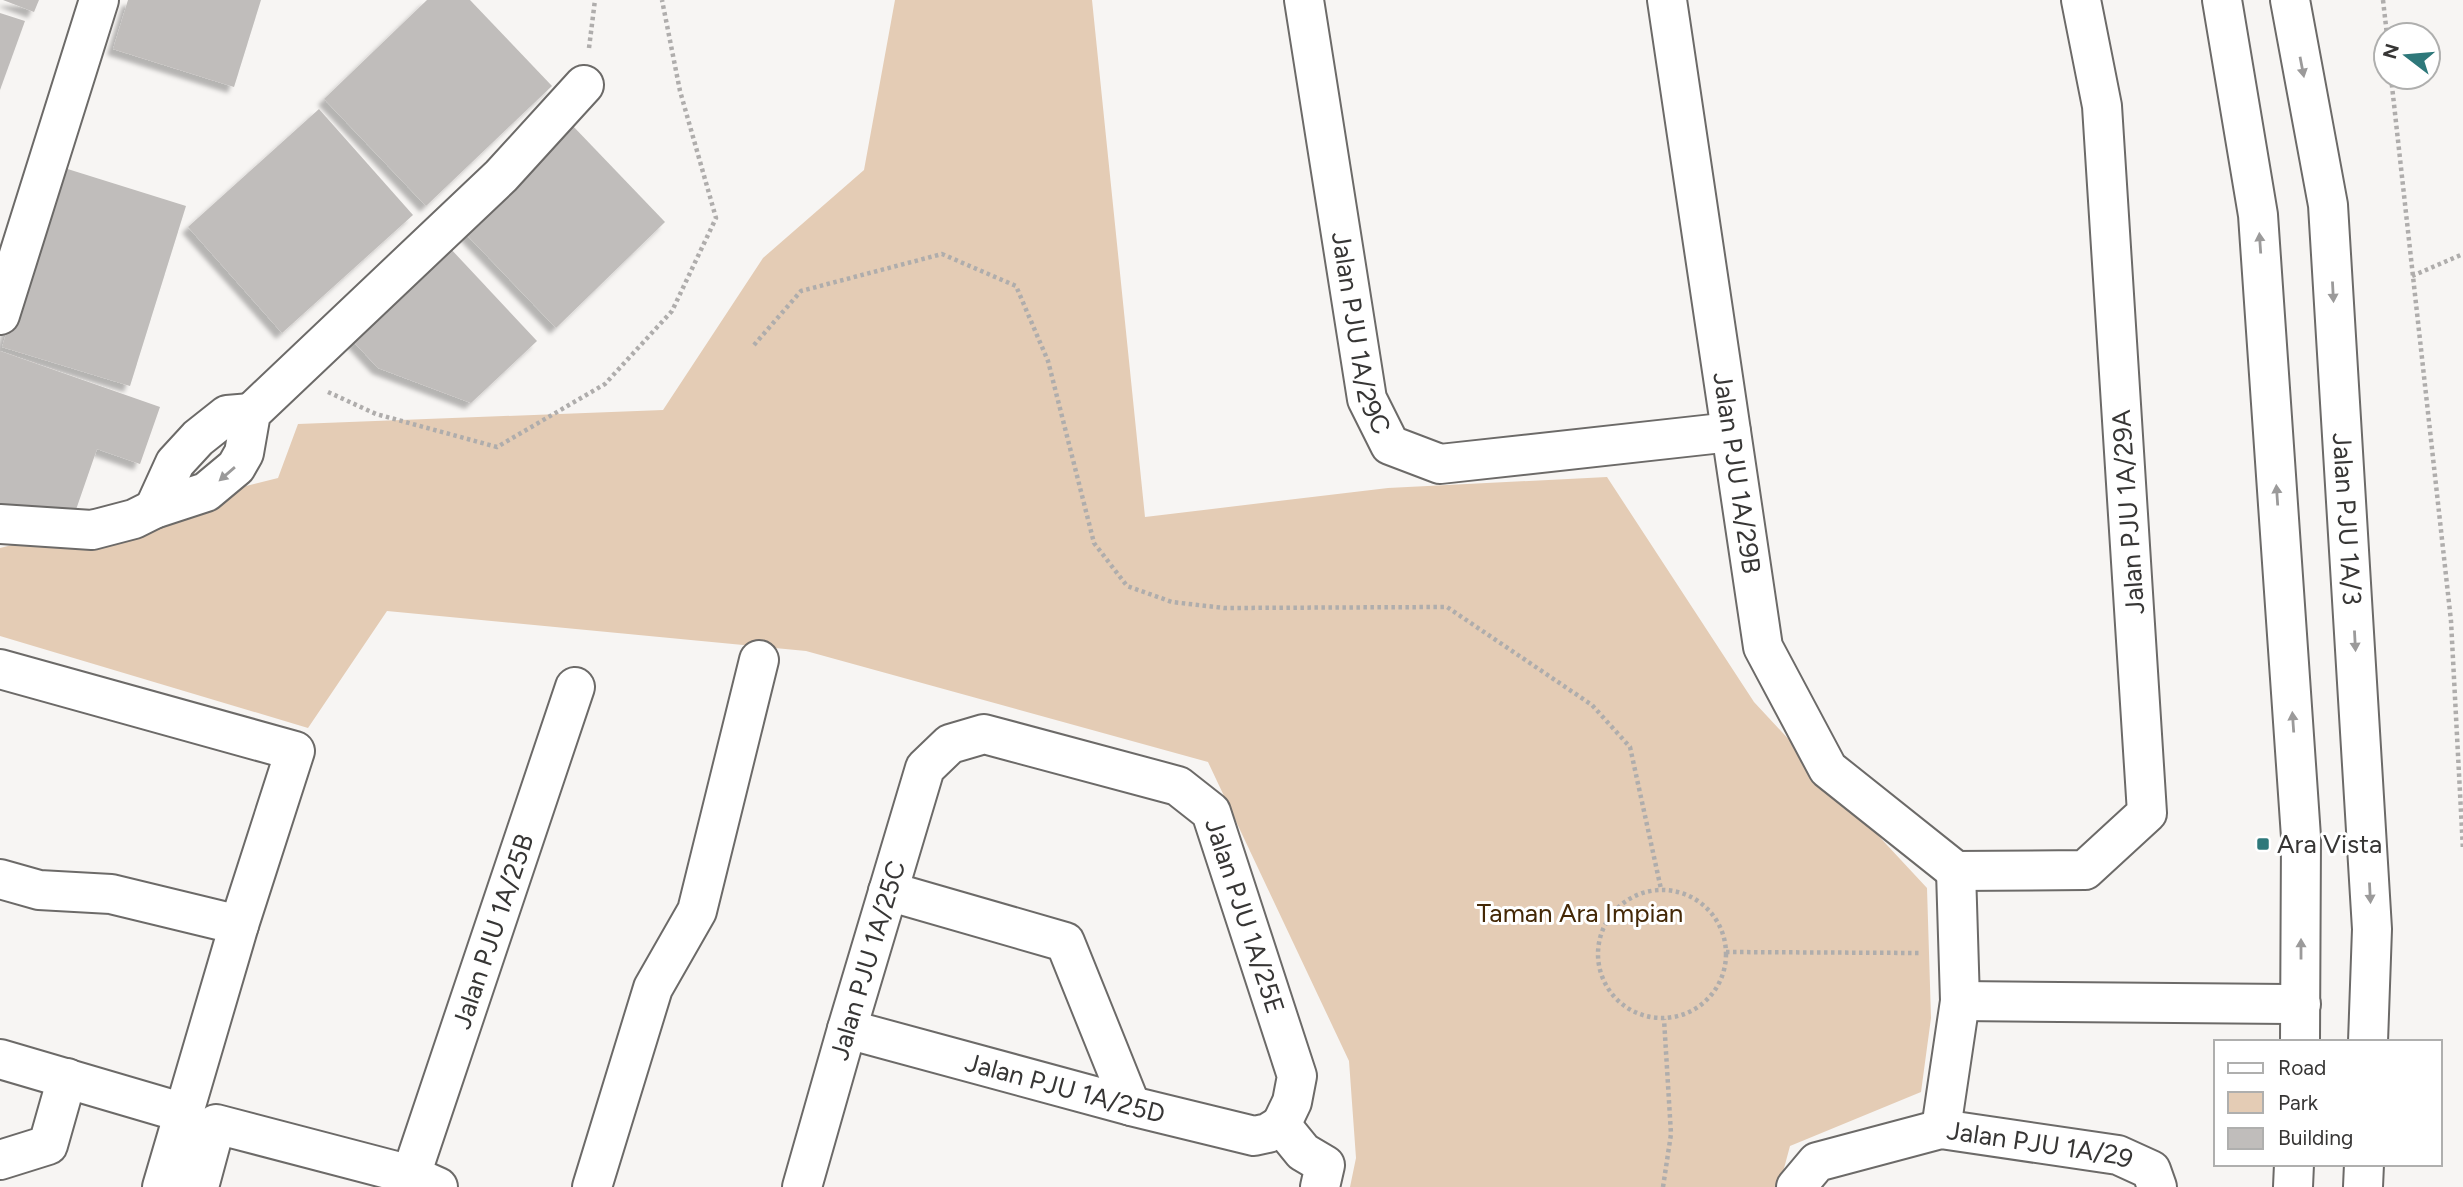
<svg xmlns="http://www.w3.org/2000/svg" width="2463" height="1187" font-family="Figtree,sans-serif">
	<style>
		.green { fill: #e4ccb5 }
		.building { fill: #c0bdbb; filter: url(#shadow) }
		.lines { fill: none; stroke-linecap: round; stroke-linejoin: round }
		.minor-casing { stroke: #6c6a68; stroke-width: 42 }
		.path { stroke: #afadac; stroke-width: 4.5; stroke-dasharray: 3.5 3.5; stroke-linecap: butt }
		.minor { stroke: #fff; stroke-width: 38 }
		.oneway { fill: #9b9a9a }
		.poi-dot { fill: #2e787a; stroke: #fff; stroke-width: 2.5 }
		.labels { text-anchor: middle; stroke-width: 6; stroke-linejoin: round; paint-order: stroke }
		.street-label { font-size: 26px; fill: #373635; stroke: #fff }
		.poi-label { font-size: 26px; fill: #373635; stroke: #fff; text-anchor: start }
		.park-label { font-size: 26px; fill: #442806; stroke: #fff }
	</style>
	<defs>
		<filter id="shadow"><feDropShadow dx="-6" dy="6" stdDeviation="2" flood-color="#0004"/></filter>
	</defs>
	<rect width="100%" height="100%" fill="#f7f5f3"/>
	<polygon class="green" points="895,0 1092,0 1145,517 1388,488 1607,477 1754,702 1927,888 1931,1018 1921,1092 1790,1146 1779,1187 1350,1187 1356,1158 1349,1061 1208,762 806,651 387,611 308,728 0,636 0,548 278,478 298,424 663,410 763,258 864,170"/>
	<g class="building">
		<polygon points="3,0 39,0 34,12"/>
		<polygon points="128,0 261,0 234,87 113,49"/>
		<polygon points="427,0 470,0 552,86 426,206 324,99"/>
		<polygon points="0,13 25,21 0,90"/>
		<polygon points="319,109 413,215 282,333 188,227"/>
		<polygon points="571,124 665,222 556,328 462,230"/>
		<polygon points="58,166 186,206 130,386 2,347"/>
		<polygon points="449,247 537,341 471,403 378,368 351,339"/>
		<polygon points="0,351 160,407 140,464 97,449 70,527 0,503"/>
	</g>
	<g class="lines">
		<g class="minor-casing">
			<g id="minor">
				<path id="s1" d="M1304,0L1367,399L1390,445L1440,464L1731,432"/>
				<path id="s2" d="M1667,0L1763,647L1828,769L1956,871"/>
				<polyline points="2222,0 2258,215 2301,837 2300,1042"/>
				<path id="s3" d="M2290,0L2328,205L2372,929L2368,1042"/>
				<polyline points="0,315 99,0"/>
				<polyline points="154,509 175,463 198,438 227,415 251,413"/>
				<polyline points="0,524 92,530 134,519 154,509 206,492 236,467 244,453 251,413 501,176 584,85"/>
				<polyline points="0,669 295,751 239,925 162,1187"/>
				<polyline points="1956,871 2085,870 2147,813 2102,106 2081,0"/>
				<polyline points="0,879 39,890 111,894 239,925"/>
				<polyline points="888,891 1065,942 1131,1106"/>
				<polyline points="1960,1001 2301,1004"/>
				<path id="s4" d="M847,1029L1131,1106L1254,1136L1268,1133L1281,1125"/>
				<polyline points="0,1059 184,1113"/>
				<polyline points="1281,1125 1303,1152 1325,1165 1320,1187"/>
				<polyline points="1941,1129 1960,1001 1956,871"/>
				<polyline points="0,1160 48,1145 67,1078"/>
				<path id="s5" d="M411,1175L575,687"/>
				<polyline points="199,1187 216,1124 411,1175 438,1187"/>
				<polyline points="592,1187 653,988 697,911 759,660"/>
				<path id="s6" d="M802,1187L847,1029L925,768L950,744L984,734L1178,786L1211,812L1297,1076L1292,1102L1281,1125"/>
				<path id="s7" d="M1796,1187L1817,1162L1941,1129L2118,1155L2151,1170L2157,1187"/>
				<polyline points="2293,1187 2294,1164"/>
				<polyline points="2363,1187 2364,1164"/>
			</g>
		</g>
		<g class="path">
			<polyline points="2383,0 2387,35"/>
			<polyline points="589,48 595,0"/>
			<polyline points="2391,77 2451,621 2463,850"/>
			<polyline points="2412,276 2463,254"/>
			<polyline points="754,345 801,291 942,254 1016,286 1048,361 1094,543 1127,586 1172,602 1224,608 1447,607 1592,705 1630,747 1661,889"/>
			<polyline points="328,392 376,414 497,447 605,384 672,311 716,218 680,91 662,0"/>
			<circle cx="1662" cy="954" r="64"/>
			<polyline points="1726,952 1922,953"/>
			<polyline points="1663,1187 1671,1134 1664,1019"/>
		</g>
		<use href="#minor" class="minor"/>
	</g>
	<defs><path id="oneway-solid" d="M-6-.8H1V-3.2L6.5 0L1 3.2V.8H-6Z" transform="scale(1.75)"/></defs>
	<g class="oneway">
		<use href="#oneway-solid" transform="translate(2302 67) rotate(79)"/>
		<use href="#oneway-solid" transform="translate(2260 243) rotate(-94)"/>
		<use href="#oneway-solid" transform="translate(2333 292) rotate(87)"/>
		<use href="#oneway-solid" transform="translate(227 474) rotate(139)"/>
		<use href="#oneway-solid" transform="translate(2277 495) rotate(-94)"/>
		<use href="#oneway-solid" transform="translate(2355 641) rotate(87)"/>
		<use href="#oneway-solid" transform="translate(2293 722) rotate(-94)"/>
		<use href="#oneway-solid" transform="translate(2370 893) rotate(87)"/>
		<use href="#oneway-solid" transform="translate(2301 949) rotate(-90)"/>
	</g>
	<rect class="poi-dot" x="2256" y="837" width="14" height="14" rx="3.5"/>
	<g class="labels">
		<g class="street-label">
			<text dy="9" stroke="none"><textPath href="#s1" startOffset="338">Jalan PJU 1A/29C</textPath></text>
			<text dy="9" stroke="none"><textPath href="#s2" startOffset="478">Jalan PJU 1A/29B</textPath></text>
			<text transform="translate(2128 512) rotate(-94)" y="9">Jalan PJU 1A/29A</text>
			<text dy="9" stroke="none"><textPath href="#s3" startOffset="523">Jalan PJU 1A/3</textPath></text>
			<text dy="9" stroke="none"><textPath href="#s6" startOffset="859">Jalan PJU 1A/25E</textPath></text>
			<text dy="9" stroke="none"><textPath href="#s5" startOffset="257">Jalan PJU 1A/25B</textPath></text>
			<text dy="9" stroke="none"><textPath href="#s6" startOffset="236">Jalan PJU 1A/25C</textPath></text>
			<text dy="9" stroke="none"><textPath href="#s4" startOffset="226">Jalan PJU 1A/25D</textPath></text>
			<text dy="9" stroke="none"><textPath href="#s7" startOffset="261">Jalan PJU 1A/29</textPath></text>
		</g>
		<g class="poi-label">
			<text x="2277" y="853">Ara Vista</text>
		</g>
		<g class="park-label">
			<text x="1580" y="922">Taman Ara Impian</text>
		</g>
	</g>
	<rect x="2214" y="1040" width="228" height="126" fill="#ffffff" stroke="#afafae" stroke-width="2"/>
	<rect x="2228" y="1063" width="35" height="10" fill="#ffffff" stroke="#afafae" stroke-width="2"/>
	<text x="2278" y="1075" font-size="21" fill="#373635">Road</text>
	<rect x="2228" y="1092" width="35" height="21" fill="#e4ccb5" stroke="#afafae" stroke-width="2"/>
	<text x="2278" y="1110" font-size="21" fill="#373635">Park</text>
	<rect x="2228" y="1128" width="35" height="21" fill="#c0bdbb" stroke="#afafae" stroke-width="2"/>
	<text x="2278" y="1145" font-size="21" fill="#373635">Building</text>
	<g transform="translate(2407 56) rotate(286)"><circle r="33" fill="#ffffff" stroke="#afafae" stroke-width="2"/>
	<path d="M0-5L12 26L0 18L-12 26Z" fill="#2e787a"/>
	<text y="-10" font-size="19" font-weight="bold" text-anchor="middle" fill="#373635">N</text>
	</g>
</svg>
